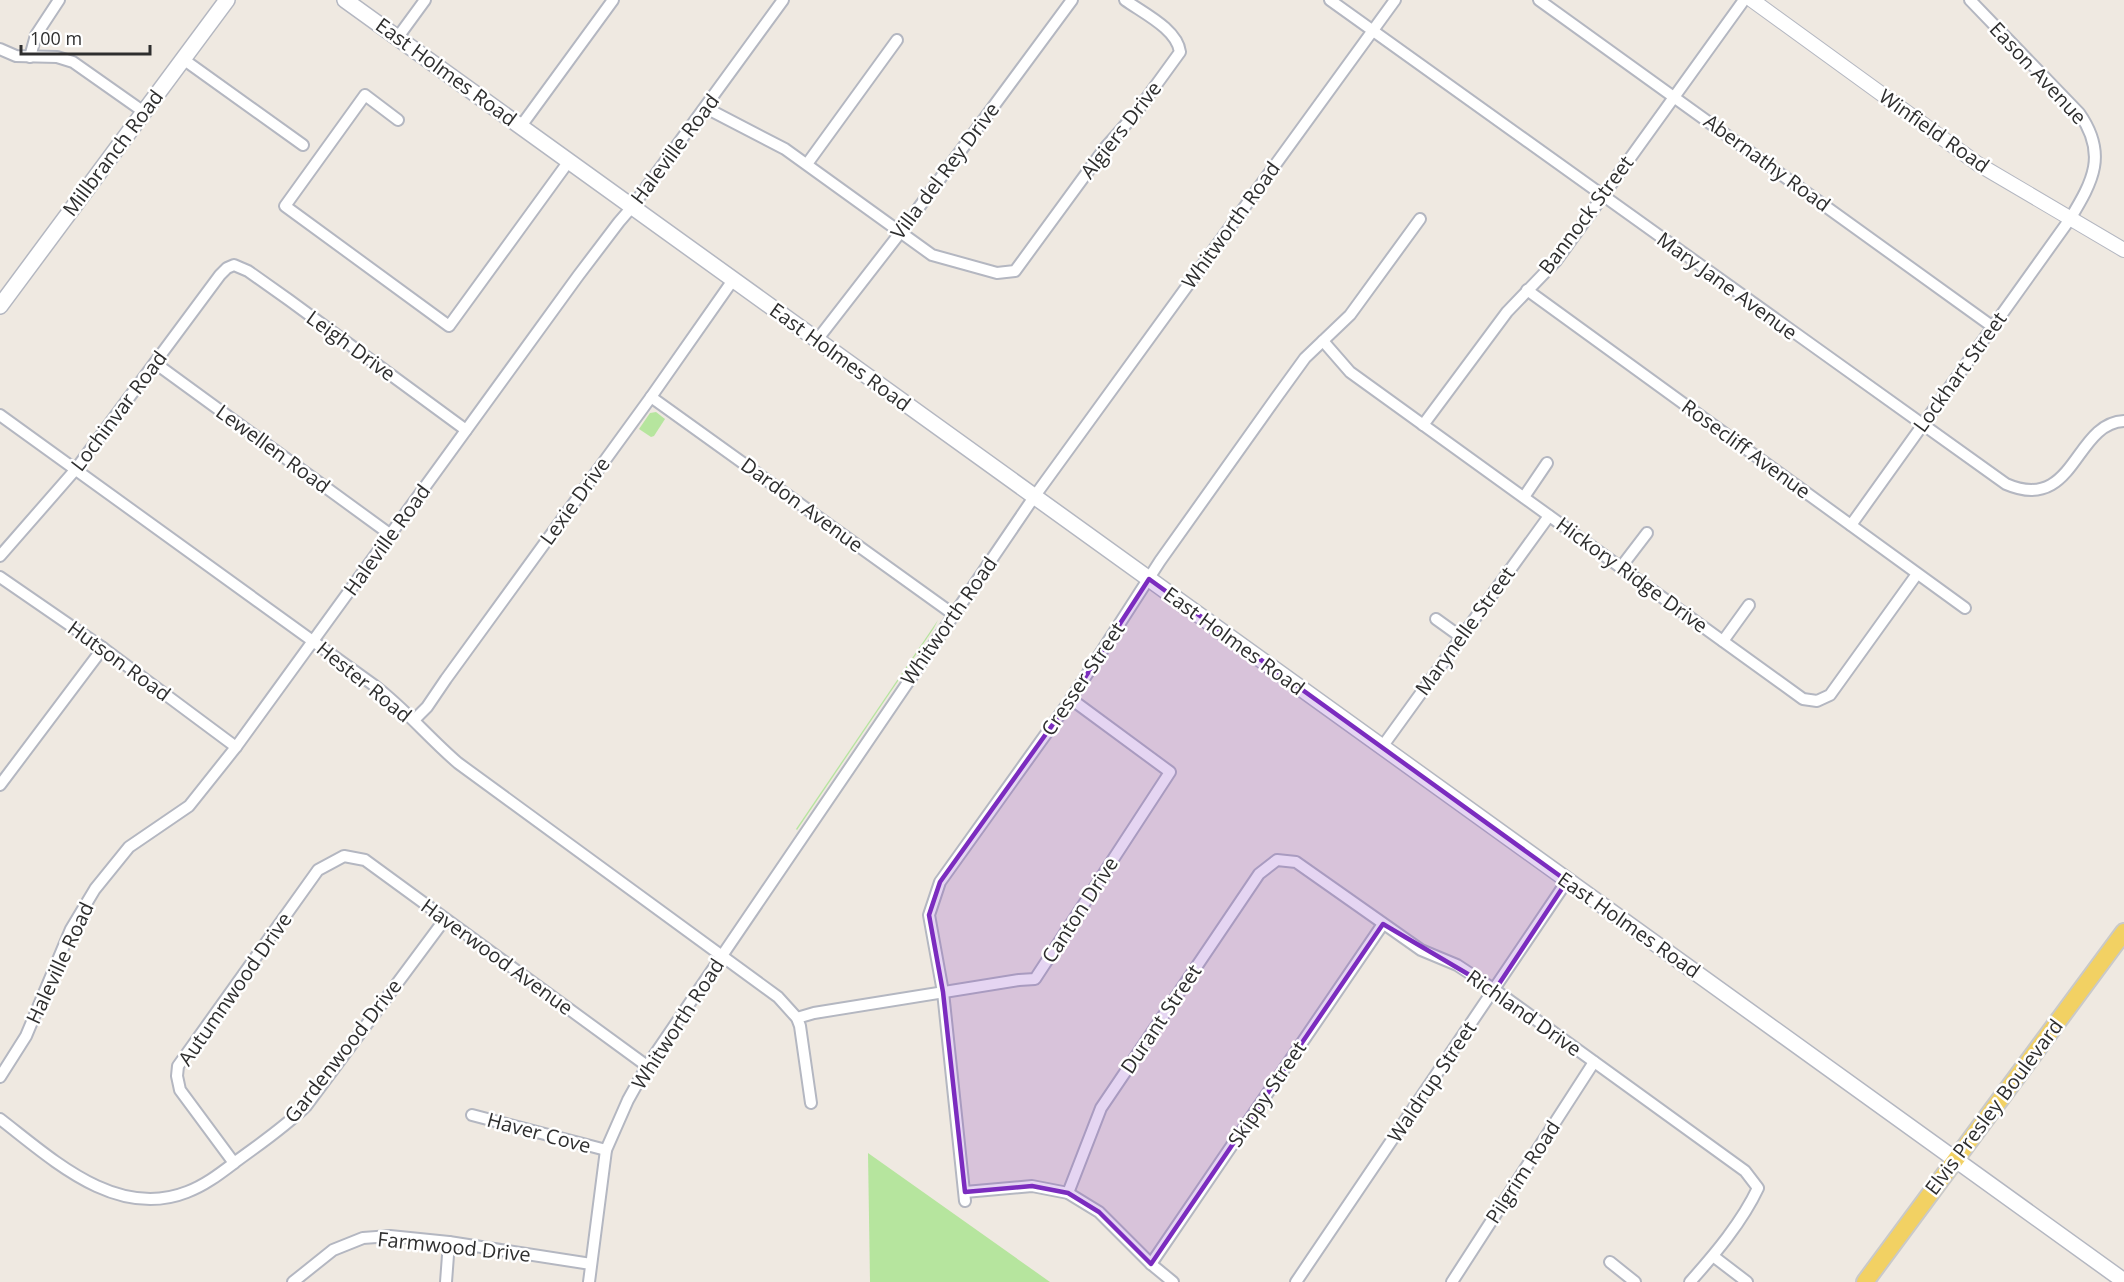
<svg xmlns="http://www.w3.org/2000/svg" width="2124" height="1282" font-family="'Open Sans',sans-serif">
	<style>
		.green { fill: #b6e59e }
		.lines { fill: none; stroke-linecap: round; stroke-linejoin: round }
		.minor-casing { stroke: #b4b7c1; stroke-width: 14 }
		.tertiary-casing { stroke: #b4b7c1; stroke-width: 16 }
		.secondary-casing { stroke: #b4b7c1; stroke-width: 18 }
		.primary-casing { stroke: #c9c9c9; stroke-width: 20 }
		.minor { stroke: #fff; stroke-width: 10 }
		.tertiary { stroke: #fff; stroke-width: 14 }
		.secondary { stroke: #fff; stroke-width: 15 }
		.primary { stroke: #f2d163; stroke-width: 16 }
		.marked { fill: #7b2cbf; fill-opacity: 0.2; stroke: #7b2cbf; stroke-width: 4.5; stroke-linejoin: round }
		.labels { text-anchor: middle; stroke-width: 5; stroke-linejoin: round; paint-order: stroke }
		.street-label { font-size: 20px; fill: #2e2e2e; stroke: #fff }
	</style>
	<rect width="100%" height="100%" fill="#efe9e1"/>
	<g class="green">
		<polygon points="656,412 665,419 654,436 651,437 639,429 650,413"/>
		<polygon points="938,620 934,628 797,830 796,829"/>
		<polygon points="868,1153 1050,1282 870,1282"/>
	</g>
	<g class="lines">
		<g class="minor-casing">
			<g id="minor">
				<path d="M1330,0L2006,484C2075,514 2074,423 2124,421"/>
				<polyline points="1539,0 1993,327"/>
				<polyline points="398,37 425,0"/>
				<polyline points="0,49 16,56 57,57 73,62 144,112"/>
				<polyline points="30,57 36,35 59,0"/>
				<polyline points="183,59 303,145"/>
				<path d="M706,108L785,149L932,255L997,273L1015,271L1105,148L1135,114L1180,52C1177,29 1143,13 1125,0"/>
				<polyline points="398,120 365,95 285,206 449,326 569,161"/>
				<polyline points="521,126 613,0"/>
				<polyline points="807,164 897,40"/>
				<polyline points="1527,290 1965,608"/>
				<polyline points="817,340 900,233 1072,0"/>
				<polyline points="1323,341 1350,372 1803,699 1817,701 1830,695 1917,574"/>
				<polyline points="155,363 391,535"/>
				<polyline points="651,397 953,614"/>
				<path d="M0,415L375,686C405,709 429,738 458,763L778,997L797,1018L800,1026L811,1103"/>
				<polyline points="1423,425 1507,312 1556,261 1744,0"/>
				<polyline points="1524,497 1547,463"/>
				<path d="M1851,525L2070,219C2093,181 2108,154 2079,113L1970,0"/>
				<polyline points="0,556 76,469 220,275 227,268 234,265 248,271 289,300 466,430"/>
				<polyline points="1621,567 1647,533"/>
				<polyline points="0,577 103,648 236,747"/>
				<polyline points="1436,619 1461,637"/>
				<polyline points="1723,641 1749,605"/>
				<polyline points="414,720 427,707 446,679 651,397 733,280"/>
				<polyline points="1382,747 1549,516"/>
				<polyline points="0,785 103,648"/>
				<polyline points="797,1018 814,1013 1019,980 1035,979 1170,772 1071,699"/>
				<polyline points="0,1077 26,1036 71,929 95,889 129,847 189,806 236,747 578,276 619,222 632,207 783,0"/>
				<polyline points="472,1115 606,1150"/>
				<path d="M0,1119C52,1159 116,1220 187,1192C206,1185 222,1172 238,1160C261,1143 285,1127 306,1106L445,919"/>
				<polyline points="234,1163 180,1090 177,1076 178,1066 318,870 344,856 365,860 647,1066"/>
				<polyline points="965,1192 1032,1186 1068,1193 1099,1212 1151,1264 1173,1282"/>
				<path d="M1068,1193L1101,1108L1259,874L1277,860L1296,862L1421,950L1457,965L1495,990L1745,1171L1758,1188C1742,1222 1715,1254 1690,1282"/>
				<polyline points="965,1201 943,992 929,915 940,882 1071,699 1160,561 1276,398 1305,358 1350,315 1420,219"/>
				<polyline points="1713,1256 1747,1282"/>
				<polyline points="1610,1262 1635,1282"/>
				<polyline points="1151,1264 1383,924"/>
				<polyline points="293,1282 333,1250 363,1238 390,1236 449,1242 591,1264"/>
				<polyline points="446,1282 449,1242"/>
				<polyline points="589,1282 606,1150 628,1100 647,1066 1034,497 1395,0"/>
				<polyline points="1296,1282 1567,881"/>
				<polyline points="1452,1282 1594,1062"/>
			</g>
		</g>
		<g class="tertiary-casing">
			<polyline id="tertiary" points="1752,0 1978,164 2124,250"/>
		</g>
		<g class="secondary-casing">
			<g id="secondary">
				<polyline points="345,0 2124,1281"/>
				<polyline points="0,306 227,0"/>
			</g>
		</g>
		<g class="primary-casing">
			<polyline id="primary" points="1865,1282 2124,932"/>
		</g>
		<use href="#minor" class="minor"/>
		<use href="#tertiary" class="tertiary"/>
		<use href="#secondary" class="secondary"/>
		<use href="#primary" class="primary"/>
	</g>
	<path class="marked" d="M1149,579L1567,881L1495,990L1383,924L1151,1264L1099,1212L1068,1193L1032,1186L965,1192L943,992L929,915L940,882L1071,699Z"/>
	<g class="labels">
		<g class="street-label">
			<text transform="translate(446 72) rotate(36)" y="7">East Holmes Road</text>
			<text transform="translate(2038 73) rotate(47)" y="7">Eason Avenue</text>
			<text transform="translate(1121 130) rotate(-52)" y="7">Algiers Drive</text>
			<text transform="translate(1934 131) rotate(35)" y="7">Winfield Road</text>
			<text transform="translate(675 149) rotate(-53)" y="7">Haleville Road</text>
			<text transform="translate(113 153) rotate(-53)" y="7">Millbranch Road</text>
			<text transform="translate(1767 163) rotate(36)" y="7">Abernathy Road</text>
			<text transform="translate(945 171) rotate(-53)" y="7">Villa del Rey Drive</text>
			<text transform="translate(1586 215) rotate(-53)" y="7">Bannock Street</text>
			<text transform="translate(1231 225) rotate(-54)" y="7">Whitworth Road</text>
			<text transform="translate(1727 286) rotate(36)" y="7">Mary Jane Avenue</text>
			<text transform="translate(351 346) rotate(36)" y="7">Leigh Drive</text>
			<text transform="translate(840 357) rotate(36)" y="7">East Holmes Road</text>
			<text transform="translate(1960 372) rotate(-54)" y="7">Lockhart Street</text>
			<text transform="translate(119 411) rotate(-53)" y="7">Lochinvar Road</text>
			<text transform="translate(273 449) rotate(36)" y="7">Lewellen Road</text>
			<text transform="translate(1746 449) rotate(36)" y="7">Rosecliff Avenue</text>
			<text transform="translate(575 501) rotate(-54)" y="7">Lexie Drive</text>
			<text transform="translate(802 505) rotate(36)" y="7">Dardon Avenue</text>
			<text transform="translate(387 540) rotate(-54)" y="7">Haleville Road</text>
			<text transform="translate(1632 575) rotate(36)" y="7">Hickory Ridge Drive</text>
			<text transform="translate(949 621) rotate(-55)" y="7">Whitworth Road</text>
			<text transform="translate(1465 631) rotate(-54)" y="7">Marynelle Street</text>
			<text transform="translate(1234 641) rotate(36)" y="7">East Holmes Road</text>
			<text transform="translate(119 661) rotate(36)" y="7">Hutson Road</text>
			<text transform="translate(1083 679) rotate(-56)" y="7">Cresser Street</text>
			<text transform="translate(364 682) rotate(39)" y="7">Hester Road</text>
			<text transform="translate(1080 910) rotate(-57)" y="7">Canton Drive</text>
			<text transform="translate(1629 925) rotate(35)" y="7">East Holmes Road</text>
			<text transform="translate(497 957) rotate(36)" y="7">Haverwood Avenue</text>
			<text transform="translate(60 963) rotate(-65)" y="7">Haleville Road</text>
			<text transform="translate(235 989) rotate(-55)" y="7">Autumnwood Drive</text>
			<text transform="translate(1524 1013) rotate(35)" y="7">Richland Drive</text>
			<text transform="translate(1161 1019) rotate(-56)" y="7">Durant Street</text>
			<text transform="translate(678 1024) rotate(-57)" y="7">Whitworth Road</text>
			<text transform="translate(343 1051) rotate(-52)" y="7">Gardenwood Drive</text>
			<text transform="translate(1432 1082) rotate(-56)" y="7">Waldrup Street</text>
			<text transform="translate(1267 1094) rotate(-56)" y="7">Skippy Street</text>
			<text transform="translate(1994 1107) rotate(-53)" y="7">Elvis Presley Boulevard</text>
			<text transform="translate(539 1133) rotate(15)" y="7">Haver Cove</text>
			<text transform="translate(1523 1172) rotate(-57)" y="7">Pilgrim Road</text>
			<text transform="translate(454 1247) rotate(6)" y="7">Farmwood Drive</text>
		</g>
	</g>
	<path d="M21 45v9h129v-9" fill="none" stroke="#2e2e2e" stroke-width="3"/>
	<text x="30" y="45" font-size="18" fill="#2e2e2e" stroke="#ffffff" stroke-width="4.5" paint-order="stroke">100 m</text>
</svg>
